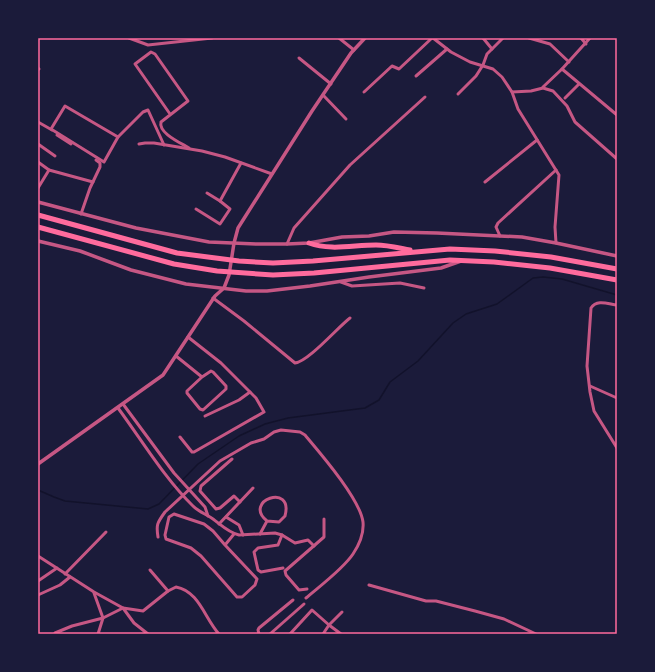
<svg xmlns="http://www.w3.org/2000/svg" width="655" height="672" font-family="Lato,sans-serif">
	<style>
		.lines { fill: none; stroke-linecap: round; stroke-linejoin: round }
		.stream { stroke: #12122b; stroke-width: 1.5 }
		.minor { stroke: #c65784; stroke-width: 3 }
		.tertiary { stroke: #c65784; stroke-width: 3.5 }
		.trunk { stroke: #ff6b9d; stroke-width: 5 }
		.neatline { fill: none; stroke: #ff6b9d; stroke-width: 1.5 }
	</style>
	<rect width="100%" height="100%" fill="#1b1b3a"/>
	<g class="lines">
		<polyline class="stream" points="38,490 54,497 65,501 148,509 159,504 198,464 239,436 265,424 288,418 365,408 379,400 390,382 418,361 453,323 466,314 497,304 533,278 543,277 562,279 617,295"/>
		<g class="minor">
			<polyline points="129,38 148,45 212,38"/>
			<polyline points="339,38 354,50"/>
			<polyline points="433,38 451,52 470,62 493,69 502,77 512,92 518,109 559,175 555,227 556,243"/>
			<polyline points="483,38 492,49"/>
			<polyline points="529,38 550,44 569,62"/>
			<polyline points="581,38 586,44"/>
			<polyline points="299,58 331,84"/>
			<polyline points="38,68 39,69"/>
			<polyline points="562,69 590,38"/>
			<polyline points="416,76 447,49"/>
			<polyline points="543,87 562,69 617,115"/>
			<polyline points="364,92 392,66 399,69 432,38"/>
			<polyline points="512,92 531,91 543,88 553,91 567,106 575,122 617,159"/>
			<polyline points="458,94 476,76 483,65 487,54 503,38"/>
			<polyline points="323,95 346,119"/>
			<polyline points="565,98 579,84"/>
			<polygon points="65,106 118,137 104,162 51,129"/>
			<path d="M170,114L135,64L151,52L155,54L188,101L161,122C158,133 181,143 189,148"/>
			<polyline points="38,122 52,130"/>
			<polyline points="57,135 71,144"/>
			<polyline points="118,137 143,112 148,110 164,145"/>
			<polyline points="38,144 55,156"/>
			<polyline points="139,144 145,143 154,143 202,151 225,157 272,174"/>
			<polyline points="38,162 49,170 38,188"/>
			<polyline points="49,170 93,182"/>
			<polyline points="485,182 537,140"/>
			<polyline points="207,193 220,201 241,163"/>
			<polyline points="196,209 220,224 230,209 220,201"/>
			<polyline points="81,214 90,188 100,167 100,163 96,160"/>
			<polyline points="500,236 496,227 498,223 556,170"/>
			<polyline points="287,244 294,228 350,165 425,97"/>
			<polyline points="341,282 352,286 400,283 424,288"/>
			<path d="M213,298L244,321L295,363C308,362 338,327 350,318"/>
			<path d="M617,305C608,304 597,299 591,308L587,366L590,392L594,411L617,448"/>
			<polyline points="176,356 202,377 211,371 213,372 226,386 226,389 203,410 200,409 187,393 187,391 202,377"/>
			<polyline points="590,386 617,398"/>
			<polyline points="123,404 174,473 205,507 208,516"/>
			<path d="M118,408C141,439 165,479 193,506C199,512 206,514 213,519C221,525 229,533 239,535L275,533L282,535L295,543L308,540L314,546"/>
			<polyline points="205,416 239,400 250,392"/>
			<polyline points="180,437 192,452 194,452 264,412 256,398 221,363 188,337"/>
			<polyline points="232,459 201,486 200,491 216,509 220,508 234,496 240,502"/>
			<polyline points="226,517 239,525 243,535"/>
			<polyline points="219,524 253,488"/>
			<path d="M260,534L267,521L279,522L285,516C294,482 242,501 267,521"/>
			<polyline points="282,535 278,545 258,548 254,552 258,570 261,572 283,568"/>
			<path d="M158,537C156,525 157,523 165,512L220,461L251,443L264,439L274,432L281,430L300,432L305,435C321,454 360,499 363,522C364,533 359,545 353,554C343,569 320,586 306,598"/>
			<polyline points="225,545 257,579 255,585 242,597 237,597 201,556 191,548 166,539 165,535 169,517 174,514 204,524 213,531 225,545 234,534"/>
			<polyline points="38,556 94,592 123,608 134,623 148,634"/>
			<polyline points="150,570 168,591"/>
			<polyline points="65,574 106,532"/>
			<polyline points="38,581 57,568"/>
			<polyline points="369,585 426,601 436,601 475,611 504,619 536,634"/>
			<polyline points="307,589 299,590 286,575 285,571 324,537 324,519"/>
			<polyline points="94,593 103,618 98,634"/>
			<polyline points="38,595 60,585 70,577"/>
			<path d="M55,633L72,626L103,618L123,608L143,611L168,591L176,587C199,591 205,619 219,634"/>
			<polyline points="259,634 258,630 259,628 293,600"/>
			<polyline points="270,634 304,604"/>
			<polyline points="290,634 312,610 329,625 342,612"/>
			<polyline points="323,634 329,625 341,634"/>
		</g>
		<g class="tertiary">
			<polyline points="38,202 136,228 209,242 256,244 287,244 309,243 342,237 369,236 394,232 437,233 522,237 556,243 617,256"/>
			<polyline points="38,241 80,251 131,270 186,284 246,291 267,291 310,286 369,277 441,268 461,261"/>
			<polyline points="38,464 163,375 215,296 224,288 229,275 234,243 238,228 312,111 351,53 365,38"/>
		</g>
		<g class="trunk">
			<polyline points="38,215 177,253 239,261 273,263 313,261 450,249 495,251 551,257 617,269"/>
			<polyline points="38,227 174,264 217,271 273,275 314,273 450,260 494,262 550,268 617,280"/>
			<path d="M309,243C331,251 353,245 376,245C388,245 399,248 410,250"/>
		</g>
	</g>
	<rect width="655" height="672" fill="none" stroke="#1b1b3a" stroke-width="78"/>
	<rect x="39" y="39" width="577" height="594" class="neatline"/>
</svg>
